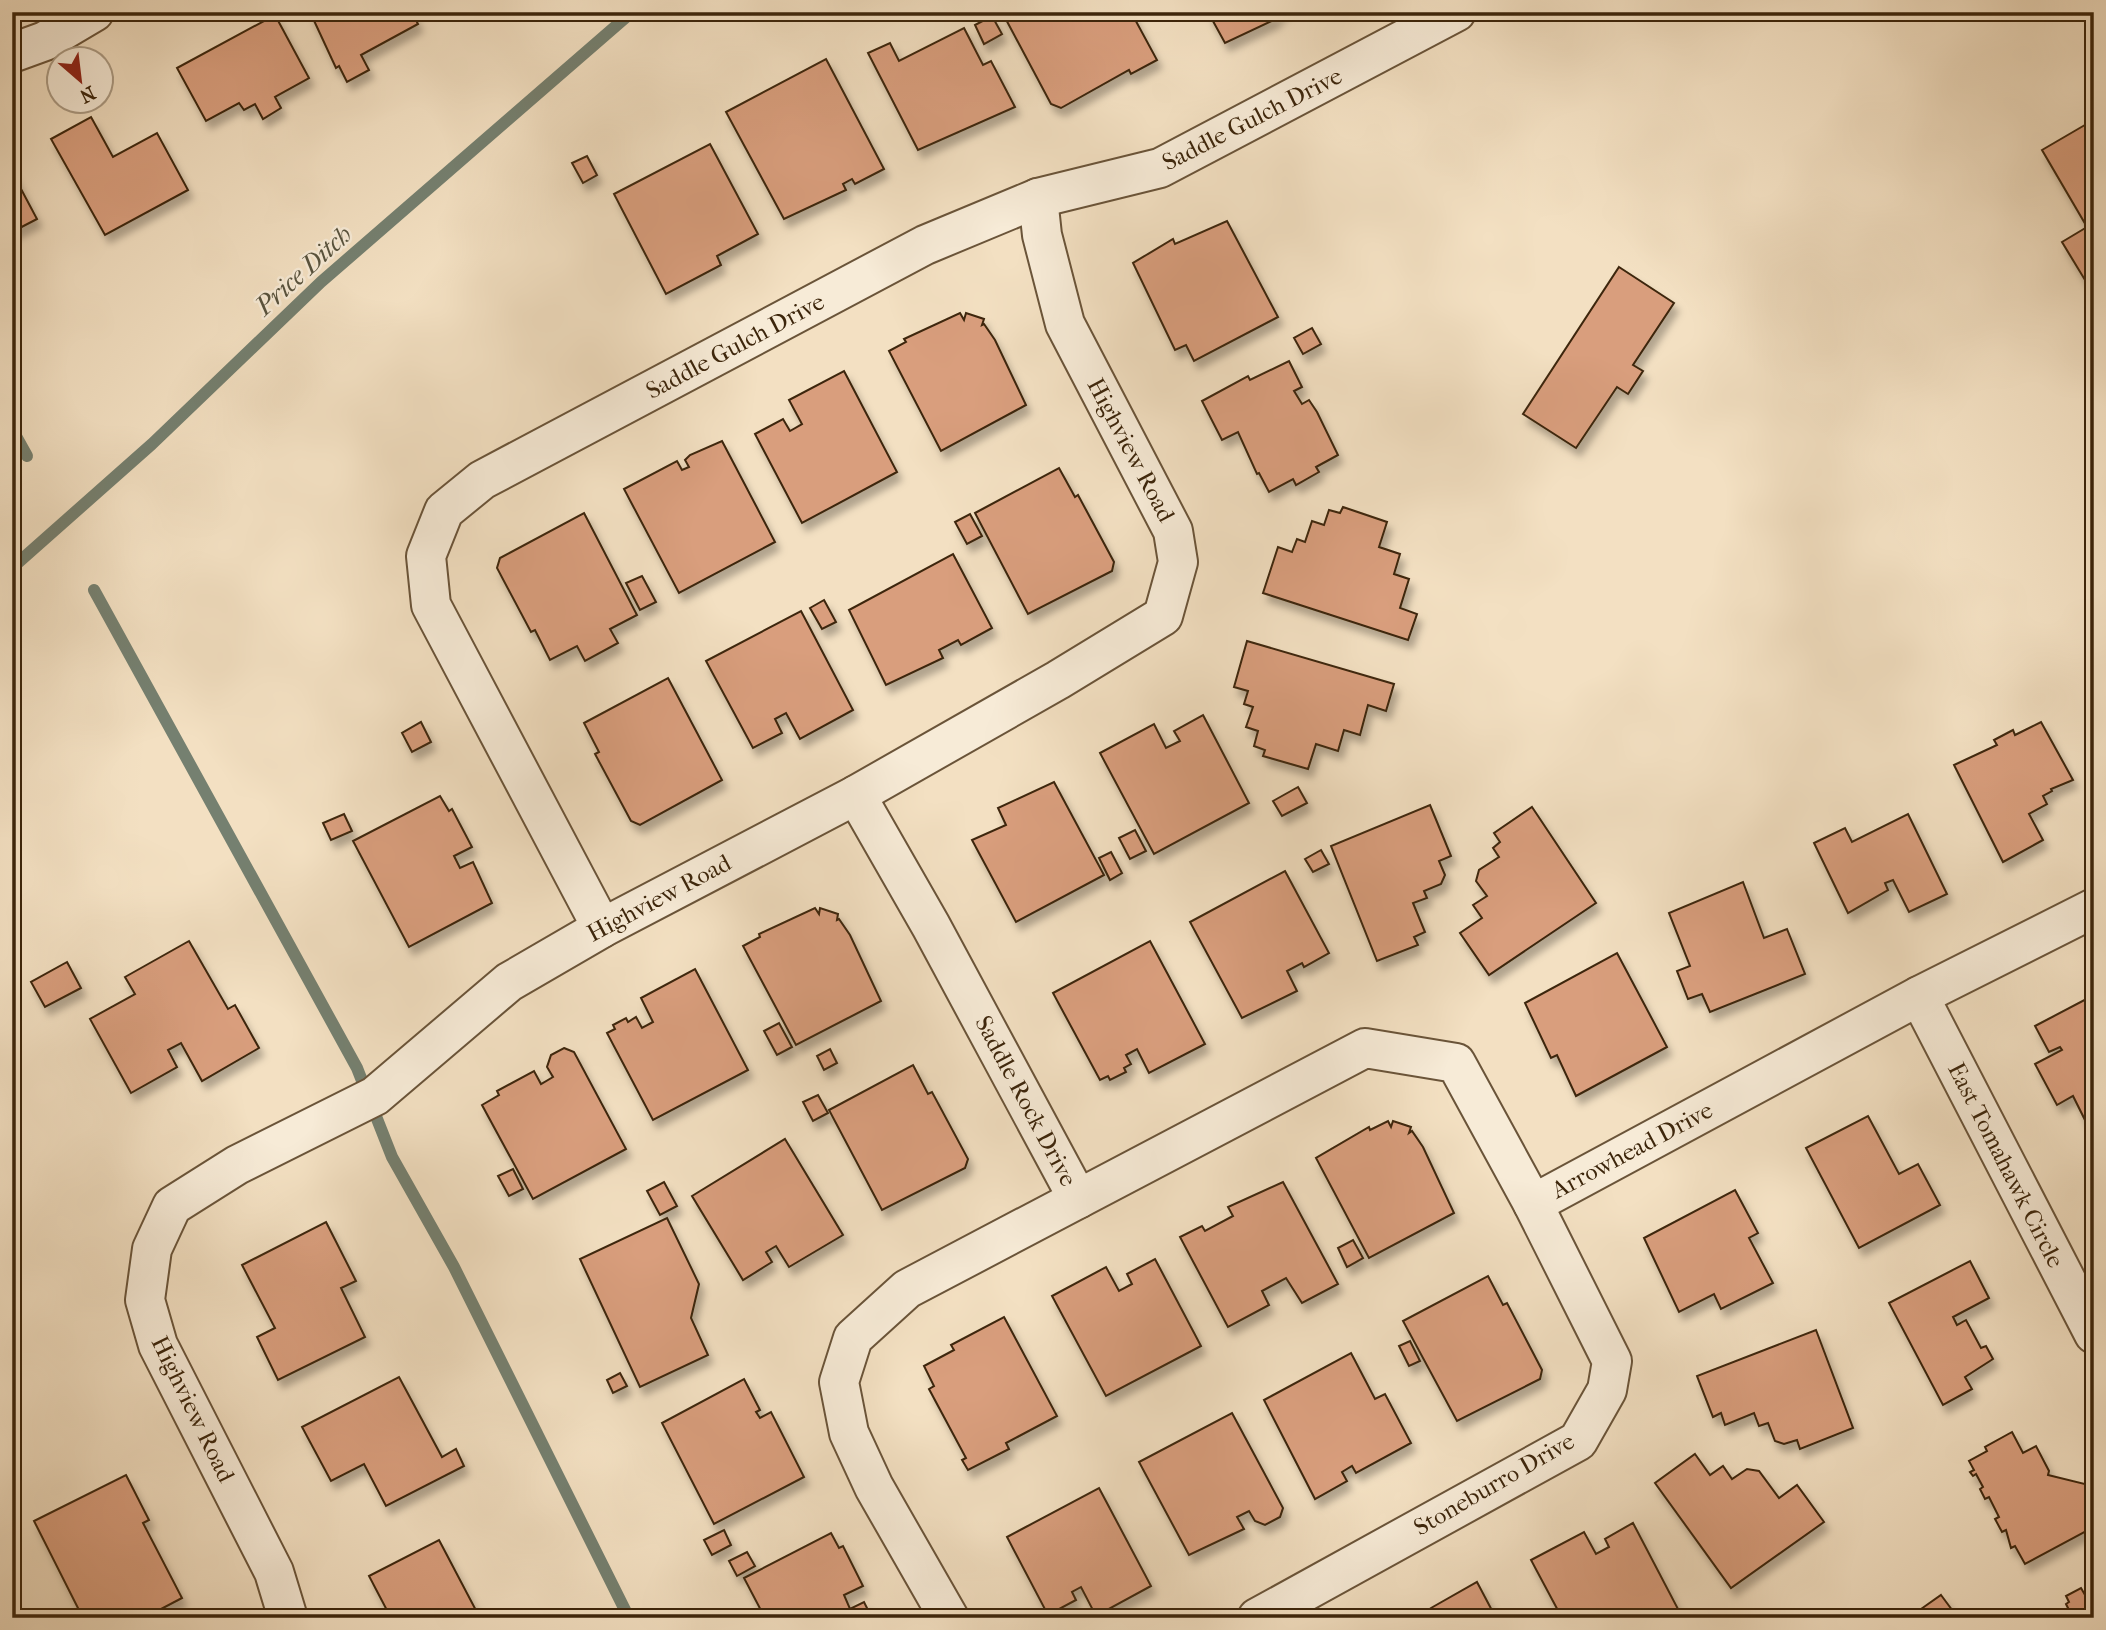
<svg xmlns="http://www.w3.org/2000/svg" width="2106" height="1630" font-family="'IM FELL French Canon',serif">
	<style>
		.lines { fill: none; stroke-linecap: round; stroke-linejoin: round }
		.stream { stroke: #758070; stroke-width: 12 }
		.building { fill: #d99e7d; stroke: #3c250b; stroke-width: 2; filter: url(#shadow) }
		.street-casing { stroke: #6a5439; stroke-width: 42 }
		.street { stroke: #f7ebd7; stroke-width: 38 }
		.labels { text-anchor: middle; stroke-width: 5; stroke-linejoin: round; paint-order: stroke }
		.street-label { font-size: 24px; fill: #3c250b; stroke: #f7ebd7 }
		.water-label { font-size: 26px; font-style: italic; fill: #58533e; stroke: #f7ebd7 }
	</style>
	<defs>
		<filter id="shadow"><feDropShadow dx="4.5" dy="8" stdDeviation="3.5" flood-color="#0004"/></filter>
	</defs>
	<rect width="100%" height="100%" fill="#f3e0c2"/>
	<filter id="stains"><feTurbulence type="fractalNoise" baseFrequency=".00286" numOctaves="4"/><feColorMatrix values="0 0 0 0 .2 0 0 0 0 .09 0 0 0 0 .02 0 0 0 .5 -.17"/></filter>
	<radialGradient id="worn" r=".72"><stop offset=".6" stop-color="#630" stop-opacity="0"/><stop offset="1" stop-color="#630" stop-opacity=".3"/></radialGradient>
	<g class="lines">
		<g class="stream">
			<polyline points="12,429 27,456"/>
			<polyline points="12,568 152,444 321,282 632,12"/>
			<polyline points="94,590 357,1068 392,1157 454,1267 629,1618"/>
		</g>
	</g>
	<g class="building">
		<polygon points="310,12 412,12 418,24 361,55 369,70 347,82 339,66 336,68"/>
		<polygon points="1002,12 1118,12 1121,16 1131,12 1157,60 1131,74 1129,70 1061,108 1051,104"/>
		<polygon points="1208,12 1283,12 1274,17 1276,19 1225,43"/>
		<polygon points="275,15 309,78 275,97 281,108 263,119 255,104 244,110 239,103 206,121 177,68"/>
		<polygon points="992,16 1002,34 984,44 975,25"/>
		<polygon points="964,28 983,65 991,61 1015,107 918,150 868,53 890,43 899,61"/>
		<polygon points="826,59 884,169 855,184 852,179 843,184 846,190 784,219 726,112"/>
		<polygon points="91,117 113,157 157,133 188,190 105,235 51,139"/>
		<polygon points="2090,122 2094,129 2094,275 2085,280 2062,242 2087,227 2042,150"/>
		<polygon points="710,144 758,234 717,256 721,265 666,294 614,194"/>
		<polygon points="587,156 597,175 583,183 572,163"/>
		<polygon points="12,172 37,219 12,232"/>
		<polygon points="1227,221 1278,317 1194,361 1186,345 1175,350 1133,263 1173,239 1175,244"/>
		<polygon points="1619,267 1674,303 1633,365 1643,371 1628,394 1617,387 1576,448 1523,414"/>
		<polygon points="960,313 964,320 966,313 984,319 982,325 984,324 995,340 1026,405 941,451 889,351 906,342 904,339"/>
		<polygon points="1312,328 1321,344 1303,354 1294,338"/>
		<polygon points="1289,361 1302,387 1294,391 1302,404 1309,400 1317,412 1338,455 1316,467 1319,472 1296,485 1293,479 1269,492 1259,473 1257,474 1238,432 1222,440 1202,401 1248,376 1250,380"/>
		<polygon points="844,371 897,472 802,523 755,434 783,419 790,431 802,424 789,400"/>
		<polygon points="722,441 775,542 679,593 624,489 677,461 682,470 689,467 685,460 690,455"/>
		<polygon points="1059,468 1075,497 1078,495 1114,562 1112,571 1028,614 975,513"/>
		<polygon points="1343,507 1387,522 1379,547 1400,554 1394,574 1409,579 1400,608 1417,614 1408,640 1263,593 1278,547 1292,552 1297,539 1305,542 1312,521 1324,525 1329,510 1340,513"/>
		<polygon points="584,513 637,615 610,629 618,643 585,661 577,646 550,660 535,630 531,632 497,568 500,558"/>
		<polygon points="970,514 982,536 967,544 955,522"/>
		<polygon points="953,554 992,628 961,645 958,640 939,650 943,658 886,685 849,610"/>
		<polygon points="642,576 656,602 640,610 626,583"/>
		<polygon points="824,600 836,622 822,629 810,608"/>
		<polygon points="801,611 853,710 800,739 786,713 775,719 782,733 753,748 706,661"/>
		<polygon points="1247,641 1394,684 1386,711 1368,705 1360,735 1344,730 1338,751 1316,744 1308,769 1263,756 1265,750 1254,746 1258,731 1246,727 1253,707 1244,704 1248,691 1234,687"/>
		<polygon points="668,678 722,780 640,825 631,821 595,754 599,752 584,723"/>
		<polygon points="1203,715 1249,803 1154,854 1100,753 1154,724 1166,748 1180,741 1174,731"/>
		<polygon points="421,722 431,742 412,752 402,733"/>
		<polygon points="2041,722 2073,780 2051,789 2052,791 2043,796 2047,804 2029,814 2043,840 2003,862 1954,765 1997,745 1994,740 2013,730 2015,735"/>
		<polygon points="1054,782 1104,875 1016,922 972,840 1006,825 998,808"/>
		<polygon points="1298,787 1307,803 1282,816 1273,801"/>
		<polygon points="440,796 449,811 452,809 472,847 454,856 460,868 473,862 492,903 409,947 353,841"/>
		<polygon points="1430,805 1451,856 1439,861 1445,875 1441,884 1424,891 1427,898 1413,903 1425,932 1414,937 1418,945 1377,961 1331,846"/>
		<polygon points="1532,807 1596,903 1489,975 1460,933 1482,918 1473,905 1487,896 1476,881 1479,870 1499,857 1493,848 1500,842 1494,833"/>
		<polygon points="344,814 352,831 331,840 323,823"/>
		<polygon points="1908,814 1947,894 1909,912 1893,880 1885,883 1888,890 1848,913 1814,843 1845,828 1852,842"/>
		<polygon points="1135,830 1146,851 1130,859 1119,838"/>
		<polygon points="1321,850 1329,864 1313,872 1305,859"/>
		<polygon points="1111,852 1122,873 1110,880 1099,858"/>
		<polygon points="1285,871 1329,953 1304,967 1302,963 1287,971 1297,991 1242,1018 1190,922"/>
		<polygon points="1743,882 1764,938 1787,929 1805,974 1710,1012 1702,994 1688,999 1677,971 1690,966 1669,913"/>
		<polygon points="815,908 819,914 820,908 838,914 837,920 839,919 850,935 881,1001 796,1045 743,946 760,937 759,934"/>
		<polygon points="189,941 228,1009 235,1005 259,1048 202,1081 181,1043 168,1050 177,1067 131,1093 90,1019 135,994 125,977"/>
		<polygon points="1150,941 1205,1044 1149,1073 1137,1049 1126,1055 1131,1064 1124,1068 1126,1072 1110,1080 1108,1076 1100,1080 1053,993"/>
		<polygon points="1617,953 1667,1047 1576,1096 1557,1055 1551,1058 1525,1003"/>
		<polygon points="67,962 81,988 45,1007 31,982"/>
		<polygon points="695,969 748,1070 653,1120 607,1033 615,1029 613,1025 626,1018 628,1022 636,1017 642,1028 653,1022 641,998"/>
		<polygon points="2094,995 2094,1115 2085,1120 2073,1096 2057,1105 2035,1064 2062,1050 2060,1047 2049,1052 2035,1026"/>
		<polygon points="779,1023 792,1047 777,1055 764,1031"/>
		<polygon points="564,1048 574,1052 626,1149 533,1199 482,1105 499,1095 497,1091 534,1071 541,1084 553,1077 547,1067 551,1055"/>
		<polygon points="830,1049 837,1063 824,1070 817,1056"/>
		<polygon points="913,1065 928,1094 932,1092 968,1159 965,1168 882,1210 829,1110"/>
		<polygon points="818,1095 828,1113 813,1121 803,1102"/>
		<polygon points="1868,1116 1899,1174 1918,1164 1940,1205 1859,1248 1806,1148"/>
		<polygon points="1388,1121 1391,1127 1393,1121 1411,1127 1409,1133 1412,1131 1423,1147 1454,1213 1369,1258 1316,1158 1369,1127 1370,1130"/>
		<polygon points="785,1139 843,1235 789,1267 776,1246 766,1252 772,1262 743,1280 692,1196"/>
		<polygon points="513,1169 523,1189 509,1196 498,1176"/>
		<polygon points="664,1182 677,1206 660,1215 647,1191"/>
		<polygon points="1283,1182 1338,1284 1302,1303 1286,1278 1262,1291 1269,1305 1228,1327 1180,1237 1202,1226 1205,1231 1233,1216 1228,1207"/>
		<polygon points="1735,1190 1758,1233 1749,1238 1773,1283 1721,1309 1714,1294 1679,1312 1644,1238"/>
		<polygon points="667,1218 699,1284 691,1318 708,1355 640,1387 580,1259"/>
		<polygon points="326,1222 356,1281 341,1288 365,1337 278,1380 257,1337 275,1328 242,1265"/>
		<polygon points="1353,1240 1363,1258 1347,1267 1338,1248"/>
		<polygon points="1155,1259 1201,1346 1106,1396 1052,1296 1106,1267 1119,1291 1132,1284 1127,1274"/>
		<polygon points="1970,1261 1989,1298 1953,1317 1957,1325 1966,1320 1981,1348 1986,1346 1993,1359 1965,1377 1972,1389 1943,1405 1889,1303"/>
		<polygon points="1488,1276 1503,1305 1507,1303 1542,1370 1540,1379 1457,1421 1403,1321"/>
		<polygon points="1004,1317 1057,1416 1006,1443 1009,1449 968,1470 962,1460 966,1458 929,1389 934,1386 924,1366 954,1350 951,1345"/>
		<polygon points="1816,1330 1853,1428 1800,1449 1797,1440 1784,1444 1775,1441 1768,1423 1759,1426 1754,1413 1725,1425 1721,1413 1713,1417 1697,1376"/>
		<polygon points="1410,1341 1420,1361 1409,1366 1399,1346"/>
		<polygon points="1351,1353 1375,1399 1385,1394 1411,1443 1356,1473 1352,1466 1342,1472 1347,1481 1315,1499 1264,1400"/>
		<polygon points="620,1373 627,1386 613,1393 607,1380"/>
		<polygon points="399,1377 442,1457 456,1449 464,1466 386,1506 364,1464 331,1481 302,1427"/>
		<polygon points="744,1379 760,1410 756,1412 760,1418 771,1412 804,1477 714,1524 662,1423"/>
		<polygon points="1232,1413 1283,1508 1280,1517 1265,1525 1255,1521 1249,1511 1237,1517 1244,1529 1189,1555 1139,1462"/>
		<polygon points="2012,1432 2023,1453 2036,1446 2049,1471 2048,1475 2085,1484 2094,1501 2094,1527 2025,1564 2015,1546 2011,1548 2006,1530 2002,1532 1995,1519 1999,1517 1989,1497 1985,1499 1980,1489 1983,1487 1976,1474 1973,1476 1970,1472 1974,1470 1969,1461 1987,1451 1985,1447"/>
		<polygon points="1695,1454 1710,1475 1723,1466 1732,1479 1747,1469 1759,1471 1779,1498 1797,1485 1824,1522 1731,1588 1655,1483"/>
		<polygon points="126,1475 149,1520 143,1523 182,1598 144,1618 83,1618 34,1521"/>
		<polygon points="1099,1488 1151,1586 1096,1616 1081,1587 1072,1592 1076,1600 1048,1615 1007,1537"/>
		<polygon points="1633,1523 1678,1609 1661,1618 1562,1618 1531,1560 1584,1532 1596,1554 1609,1547 1605,1539"/>
		<polygon points="724,1530 731,1545 712,1555 704,1540"/>
		<polygon points="831,1533 839,1548 843,1546 863,1586 844,1595 850,1609 864,1602 872,1618 765,1618 744,1578"/>
		<polygon points="439,1540 480,1618 391,1618 369,1576"/>
		<polygon points="747,1552 755,1566 737,1576 729,1561"/>
		<polygon points="1477,1582 1496,1618 1437,1618 1431,1608"/>
		<polygon points="2081,1588 2085,1595 2094,1590 2094,1618 2073,1618 2066,1604 2069,1602 2066,1596"/>
		<polygon points="1941,1595 1958,1618 1908,1618 1921,1609"/>
	</g>
	<g class="lines">
		<g class="street-casing">
			<g id="street">
				<polyline points="12,53 45,41 94,12"/>
				<polyline points="856,795 931,926 1078,1199 907,1289 853,1338 839,1382 849,1433 874,1487 949,1618"/>
				<polyline points="602,928 431,605 426,556 444,511 482,480 925,245 1038,198 1160,168 1456,12"/>
				<polyline points="1919,996 2094,1334"/>
				<polyline points="1078,1199 1365,1048 1456,1063 1533,1204 1919,996 2094,908"/>
				<polyline points="288,1618 274,1572 158,1345 145,1300 152,1249 172,1206 237,1165 375,1096 509,982 602,928 856,795 1058,680 1163,616 1178,562 1173,531 1065,324 1042,235 1038,198"/>
				<polyline points="1257,1618 1578,1441 1607,1390 1612,1361 1533,1204"/>
			</g>
		</g>
		<use href="#street" class="street"/>
	</g>
	<g class="labels">
		<g class="street-label">
			<text transform="translate(1252 119) rotate(-27)" y="8">Saddle Gulch Drive</text>
			<text transform="translate(735 346) rotate(-28)" y="8">Saddle Gulch Drive</text>
			<text transform="translate(1131 450) rotate(62)" y="8">Highview Road</text>
			<text transform="translate(659 898) rotate(-28)" y="8">Highview Road</text>
			<text transform="translate(1026 1101) rotate(62)" y="8">Saddle Rock Drive</text>
			<text transform="translate(1632 1150) rotate(-28)" y="8">Arrowhead Drive</text>
			<text transform="translate(2006 1165) rotate(63)" y="8">East Tomahawk Circle</text>
			<text transform="translate(193 1409) rotate(64)" y="8">Highview Road</text>
			<text transform="translate(1494 1484) rotate(-30)" y="8">Stoneburro Drive</text>
		</g>
		<g class="water-label">
			<text transform="translate(303 270) rotate(-42)" y="9">Price Ditch</text>
		</g>
	</g>
	<rect width="2106" height="1630" fill="none" stroke="#f3e0c2" stroke-width="42"/>
	<rect x="14" y="14" width="2078" height="1602" fill="none" stroke="#3c250b" stroke-width="3.5"/>
	<rect x="21" y="21" width="2064" height="1588" fill="none" stroke="#3c250b" stroke-width="2"/>
	<g transform="translate(80 80) rotate(152)"><circle r="33" fill="#f7ebd7" stroke="#ac9c85" stroke-width="2"/>
	<path d="M0-5L12 26L0 18L-12 26Z" fill="#8f2418"/>
	<text y="-10" font-size="19" font-weight="bold" text-anchor="middle" fill="#3c250b">N</text>
	</g>
	<rect width="100%" height="100%" filter="url(#stains)"/>
	<rect width="100%" height="100%" fill="url(#worn)"/>
</svg>
